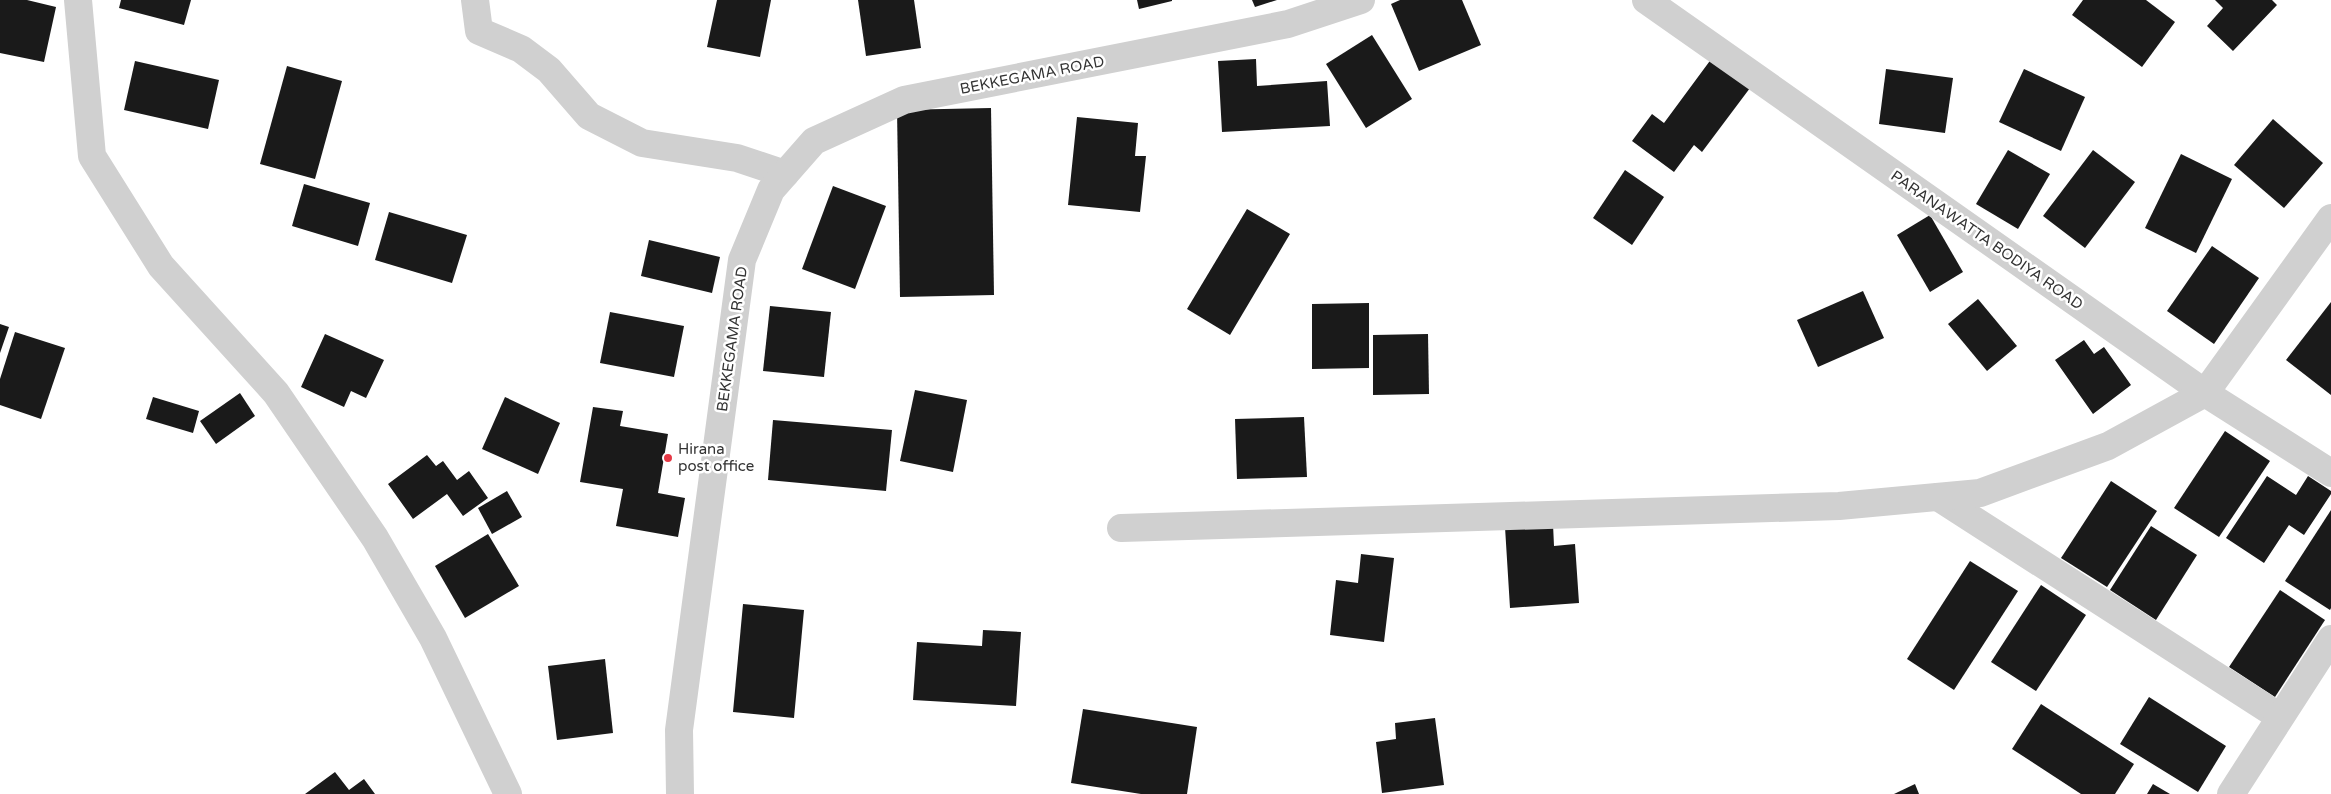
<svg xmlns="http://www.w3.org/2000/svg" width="2331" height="794" font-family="'Varela Round',sans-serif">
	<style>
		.building { fill: #1a1a1a }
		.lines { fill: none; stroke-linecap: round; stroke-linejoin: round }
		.minor { stroke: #d0d0d0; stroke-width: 28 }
		.poi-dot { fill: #e63946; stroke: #fff; stroke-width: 2 }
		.labels { text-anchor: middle; stroke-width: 5; stroke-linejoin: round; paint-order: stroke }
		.street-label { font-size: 15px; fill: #333; stroke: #fff }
		.poi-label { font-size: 15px; fill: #333; stroke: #fff; text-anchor: start }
	</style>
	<rect width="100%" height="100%" fill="#fff"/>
	<g class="building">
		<polygon points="0,0 27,0 56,7 44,62 0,53"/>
		<polygon points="121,0 191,0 184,25 119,8"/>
		<polygon points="717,0 771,0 760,57 707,47"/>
		<polygon points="858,0 914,0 921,48 866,56"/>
		<polygon points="1137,0 1172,0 1172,1 1139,9"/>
		<polygon points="1252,0 1277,0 1255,7"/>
		<polygon points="1400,0 1462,0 1481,45 1419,71 1391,4"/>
		<polygon points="2083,0 2146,0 2175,22 2142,67 2072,15"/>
		<polygon points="2215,0 2272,0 2277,5 2233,51 2207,26 2223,8"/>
		<polygon points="1372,35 1412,99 1366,128 1326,64"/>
		<polygon points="1712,58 1750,88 1702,152 1694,145 1674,172 1632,141 1652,114 1664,123"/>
		<polygon points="1256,59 1257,86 1327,81 1330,126 1222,132 1218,61"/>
		<polygon points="135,61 219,80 208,129 124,110"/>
		<polygon points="287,66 342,81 315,179 260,164"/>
		<polygon points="1886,69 1953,78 1945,133 1879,124"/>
		<polygon points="2024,69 2085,97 2061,151 1999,122"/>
		<polygon points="991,108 994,295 900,297 897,110"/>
		<polygon points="1077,117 1138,123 1135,156 1146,156 1140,212 1068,205"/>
		<polygon points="2273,119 2323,163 2284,208 2234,165"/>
		<polygon points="2008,150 2050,174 2018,229 1976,204"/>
		<polygon points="2093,150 2135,182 2085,248 2043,216"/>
		<polygon points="2181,154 2232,179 2196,253 2145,228"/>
		<polygon points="1625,170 1664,197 1632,245 1593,218"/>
		<polygon points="304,184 370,203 358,246 292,226"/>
		<polygon points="833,186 886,206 855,289 802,269"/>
		<polygon points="1247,209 1290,234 1230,335 1187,309"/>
		<polygon points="389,212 467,235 452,283 375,260"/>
		<polygon points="1930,215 1963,272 1930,292 1897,235"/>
		<polygon points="649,240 720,257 712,293 641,276"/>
		<polygon points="2212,246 2259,278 2214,344 2167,311"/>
		<polygon points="1863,291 1884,338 1818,367 1797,320"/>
		<polygon points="1978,299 2017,346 1987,371 1948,324"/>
		<polygon points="2331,302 2331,395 2286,360"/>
		<polygon points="1369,303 1369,368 1312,369 1312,304"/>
		<polygon points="770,306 831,312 824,377 763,371"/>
		<polygon points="610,312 684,326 674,377 600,363"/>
		<polygon points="0,324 9,327 0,353"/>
		<polygon points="15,332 65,348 41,419 0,405 0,379"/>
		<polygon points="325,334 384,360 366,398 351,391 344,407 301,387"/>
		<polygon points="1428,334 1429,394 1373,395 1373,335"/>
		<polygon points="2084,340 2094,354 2104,347 2131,385 2093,414 2055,360"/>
		<polygon points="915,390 967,400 953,472 900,461"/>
		<polygon points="240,393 255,416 216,444 200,421"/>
		<polygon points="153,397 199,411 193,433 146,419"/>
		<polygon points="505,397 560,423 538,474 482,449"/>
		<polygon points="593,407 623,411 620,426 668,434 658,493 685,498 678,537 616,526 623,489 580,482"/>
		<polygon points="1304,417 1307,477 1237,479 1235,419"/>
		<polygon points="773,420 892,430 886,491 768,480"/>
		<polygon points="2225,431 2270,461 2219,537 2174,508"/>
		<polygon points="427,455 436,466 443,461 457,480 469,471 488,498 463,516 447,494 413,519 388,484"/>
		<polygon points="2267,476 2296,495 2308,476 2331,491 2331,494 2304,535 2289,525 2264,563 2226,538"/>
		<polygon points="2111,481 2157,511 2107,587 2061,558"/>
		<polygon points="507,491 522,517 492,534 478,508"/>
		<polygon points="2331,510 2331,608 2330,610 2285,581"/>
		<polygon points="1553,524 1554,546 1575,544 1579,603 1510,608 1505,527"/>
		<polygon points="2151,526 2197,555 2156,620 2110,590"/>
		<polygon points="488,534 519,586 465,618 435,566"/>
		<polygon points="1361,554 1394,558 1384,642 1330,635 1336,580 1358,583"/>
		<polygon points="1970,561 2018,591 1954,690 1907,659"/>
		<polygon points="2041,585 2086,615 2036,691 1991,662"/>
		<polygon points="2280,590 2325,620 2275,697 2229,667"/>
		<polygon points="743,604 804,610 794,718 733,712"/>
		<polygon points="983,630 1021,632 1016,706 913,700 917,642 982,646"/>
		<polygon points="605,659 613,733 557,740 548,666"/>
		<polygon points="2149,697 2226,746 2198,792 2120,744"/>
		<polygon points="2041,704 2134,764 2115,794 2081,794 2012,749"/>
		<polygon points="1083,709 1197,727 1187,794 1141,794 1071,783"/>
		<polygon points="1435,718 1444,785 1382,793 1376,742 1396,739 1395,723"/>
		<polygon points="335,772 349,790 364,779 375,794 305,794"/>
		<polygon points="1915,784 1919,794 1894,794"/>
		<polygon points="2153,784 2170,794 2147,794"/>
	</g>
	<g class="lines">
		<g class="minor">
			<polyline points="78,0 92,156 161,266 276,393 375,538 433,638 508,794"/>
			<polyline points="475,0 479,31 521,49 549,70 589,116 642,143 737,158 785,174"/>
			<polyline points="1646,0 2205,393 2331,473"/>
			<polyline points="1938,497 2280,717"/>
			<polyline points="1121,528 1839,506 1980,493 2108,446 2205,393 2331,218"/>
			<polyline points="680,794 679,730 742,260 771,190 814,141 904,100 1288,24 1361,0"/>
			<polyline points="2231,794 2331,639"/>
		</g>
	</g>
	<circle class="poi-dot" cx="668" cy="458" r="5"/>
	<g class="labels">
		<g class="street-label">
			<text transform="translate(1032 75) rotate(-11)" y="5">BEKKEGAMA ROAD</text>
			<text transform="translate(1987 240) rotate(35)" y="5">PARANAWATTA BODIYA ROAD</text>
			<text transform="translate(732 339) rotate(-82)" y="5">BEKKEGAMA ROAD</text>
		</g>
		<g class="poi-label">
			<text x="678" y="454">Hirana<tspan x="678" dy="17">post office</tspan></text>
		</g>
	</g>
</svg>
